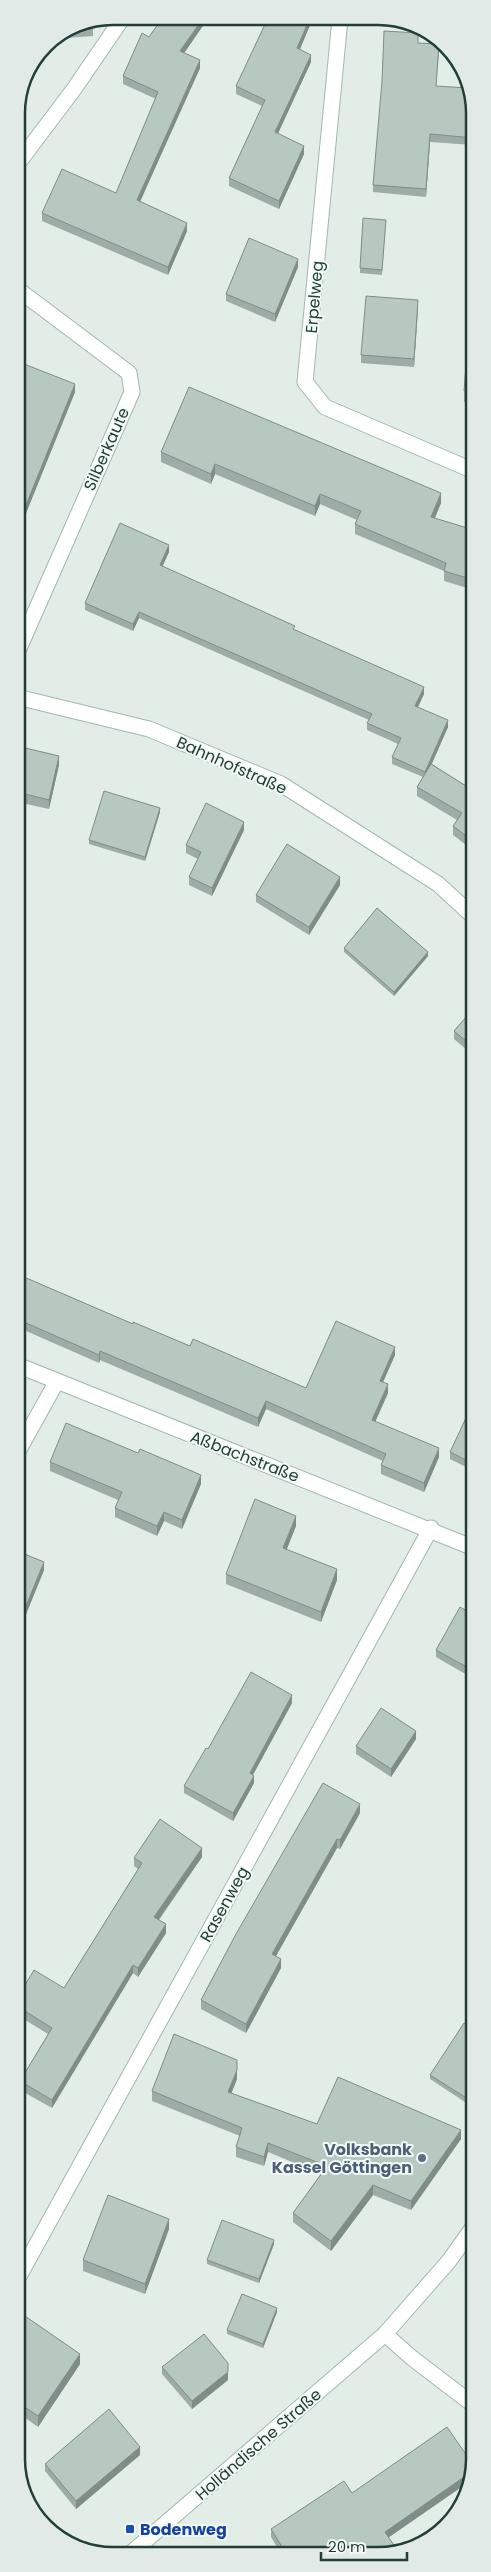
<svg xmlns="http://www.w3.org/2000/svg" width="491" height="2572" font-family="Poppins,sans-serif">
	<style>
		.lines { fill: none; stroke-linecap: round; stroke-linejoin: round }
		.street-casing { stroke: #a4b5af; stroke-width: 17 }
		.secondary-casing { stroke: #9fb9b0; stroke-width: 17 }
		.street { stroke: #fff; stroke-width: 15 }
		.secondary { stroke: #fff; stroke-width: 15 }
		.wall { fill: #9daca6 }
		.shaded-wall { fill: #808c87 }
		.building { fill: #b7c8c1; stroke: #808c87 }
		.service-dot { fill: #5c6f8a; stroke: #f2f9f6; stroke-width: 2 }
		.transit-dot { fill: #1a4fb4; stroke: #f2f9f6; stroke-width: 2 }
		.labels { text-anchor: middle; stroke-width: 4; stroke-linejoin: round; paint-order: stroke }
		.street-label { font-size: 16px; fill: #213f37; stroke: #f2f9f6 }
		.service-label { font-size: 16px; font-weight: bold; fill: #4e5e75; stroke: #f2f9f6; text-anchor: end }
		.transit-label { font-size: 16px; font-weight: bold; fill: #164399; stroke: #f2f9f6; text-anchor: start }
		.rim { fill: none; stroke: #213f37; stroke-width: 2.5 }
	</style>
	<rect width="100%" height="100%" fill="#e2ede8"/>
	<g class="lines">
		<g class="street-casing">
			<g id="street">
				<polyline points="340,19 305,382 325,407 474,471"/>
				<polyline points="16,166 74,89 124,16"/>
				<polyline points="16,288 129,373 132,392 17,653"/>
				<polyline points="17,1365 474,1548"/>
				<polyline points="17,1453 57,1381"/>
				<polyline points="17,2280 431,1528"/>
				<polyline points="385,2334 412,2358 475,2406"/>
			</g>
		</g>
		<g class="secondary-casing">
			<g id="secondary">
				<polyline points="17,697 149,729 281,784 438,884 474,917"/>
				<polyline points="130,2554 385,2334 449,2261 474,2226"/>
			</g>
		</g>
		<use href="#street" class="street"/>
		<use href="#secondary" class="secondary"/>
	</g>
	<g class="wall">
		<polygon points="163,17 209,17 184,53 200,68 140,202 187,231 168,275 42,221 42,213 116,193 156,99 123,84 123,76 149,37"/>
		<polygon points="313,18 300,49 311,62 278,133 304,154 279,209 229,186 229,178 262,106 236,94 236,86"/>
		<polygon points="76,24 93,26 93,36 66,38 65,31"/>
		<polygon points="418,43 439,52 436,86 474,101 474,145 430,142 426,197 373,192 373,185"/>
		<polygon points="386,220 382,275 360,273 360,268"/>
		<polygon points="298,267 275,322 226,301 226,294"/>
		<polygon points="418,308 414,367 361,363 361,355"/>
		<polygon points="474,326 474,403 464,402 464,391"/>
		<polygon points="17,369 75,392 20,528 17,526"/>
		<polygon points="161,452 441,503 435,518 474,530 474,590 444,581 444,571 355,534 355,524 357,520 320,504 315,516 215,474 211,484 161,462"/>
		<polygon points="169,552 162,566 295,630 424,694 418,707 448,727 432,764 474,791 474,851 453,835 453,826 457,820 417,796 417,787 423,777 392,764 392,757 398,744 367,730 367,723 369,720 139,618 133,631 85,610 85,603"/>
		<polygon points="17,746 59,765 49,809 17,802"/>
		<polygon points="160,812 145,861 89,844 89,840"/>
		<polygon points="244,830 212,896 189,885 189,877 198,859 186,853 186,845"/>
		<polygon points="340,885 309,935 256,902 256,895"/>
		<polygon points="344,948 428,956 394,996 344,952"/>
		<polygon points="474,1008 474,1056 454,1039 454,1031"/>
		<polygon points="17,1274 133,1324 190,1346 306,1388 395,1355 383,1382 388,1393 375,1422 439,1457 424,1492 381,1474 381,1465 383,1461 266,1409 258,1427 100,1360 99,1363 17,1327"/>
		<polygon points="474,1401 474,1471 450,1459 450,1452"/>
		<polygon points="50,1462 201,1484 182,1529 164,1521 157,1536 115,1517 115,1508 118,1500 50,1471"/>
		<polygon points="296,1526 287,1549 337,1580 321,1622 226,1584 226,1574"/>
		<polygon points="17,1551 44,1570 24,1619 17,1616"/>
		<polygon points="474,1615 474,1679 436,1657 436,1650"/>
		<polygon points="292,1703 253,1775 254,1783 233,1821 184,1793 184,1786 208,1749"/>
		<polygon points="416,1739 391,1777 356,1754 356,1746"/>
		<polygon points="360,1813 340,1849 337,1848 276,1956 281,1968 246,2033 201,2009 201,2000 236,1934"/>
		<polygon points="202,1857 159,1920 166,1933 138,1977 133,1973 52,2108 20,2090 20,2081 48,2034 17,2015 17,1998 64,1988 138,1869 134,1866 134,1858"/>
		<polygon points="474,2029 474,2094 468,2104 430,2079 430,2075"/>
		<polygon points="237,2079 231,2093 317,2124 461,2139 411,2210 373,2195 331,2251 293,2222 293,2213 321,2174 268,2152 264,2166 236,2157 236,2147 240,2136 152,2101 152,2091"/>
		<polygon points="169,2229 145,2294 83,2271 83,2260"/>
		<polygon points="274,2244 259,2283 207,2264 207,2260"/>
		<polygon points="277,2312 263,2348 227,2334 227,2330"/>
		<polygon points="17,2322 80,2364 38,2427 17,2412"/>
		<polygon points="162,2367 228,2380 192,2409 162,2374"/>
		<polygon points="140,2455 76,2509 45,2471 45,2464"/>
		<polygon points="352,2493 389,2538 390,2555 282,2555 271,2537 271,2529"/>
	</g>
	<g class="shaded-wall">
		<polygon points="204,17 209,17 180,59 180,51"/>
		<polygon points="310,18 313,18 297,56 297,48"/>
		<polygon points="311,55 311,62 275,140 275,132"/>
		<polygon points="200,60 200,68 137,208 137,200"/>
		<polygon points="430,134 430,142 426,197 426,189"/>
		<polygon points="304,146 304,154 279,209 279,201"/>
		<polygon points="187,223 187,231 168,275 168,267"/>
		<polygon points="298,259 298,267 275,322 275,314"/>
		<polygon points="418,300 418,308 414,367 414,359"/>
		<polygon points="75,384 75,392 20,528 20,520"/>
		<polygon points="215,464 215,474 211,484 211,474"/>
		<polygon points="441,493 441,503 431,527 431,517"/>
		<polygon points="320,494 320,504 315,516 315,506"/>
		<polygon points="169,545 169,552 160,572 160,565"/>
		<polygon points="139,612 139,618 133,631 133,624"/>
		<polygon points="424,687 424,694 415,713 415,706"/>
		<polygon points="448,720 448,727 425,778 425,772"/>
		<polygon points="59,756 59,765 49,809 49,800"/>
		<polygon points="160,808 160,812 145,861 145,857"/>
		<polygon points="244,822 244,830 212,896 212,888"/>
		<polygon points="340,877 340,885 309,935 309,927"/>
		<polygon points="428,952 428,956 394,996 394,992"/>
		<polygon points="395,1347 395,1355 380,1389 380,1381"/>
		<polygon points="100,1351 100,1360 99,1363 99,1355"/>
		<polygon points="388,1384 388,1393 372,1429 372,1420"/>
		<polygon points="266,1401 266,1409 258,1427 258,1418"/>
		<polygon points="439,1448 439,1457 424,1492 424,1483"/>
		<polygon points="201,1475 201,1484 182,1529 182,1520"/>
		<polygon points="164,1512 164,1521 157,1536 157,1526"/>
		<polygon points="296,1516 296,1526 283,1558 283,1548"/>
		<polygon points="44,1562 44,1570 24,1619 24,1611"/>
		<polygon points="337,1569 337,1580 321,1622 321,1612"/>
		<polygon points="292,1695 292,1703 250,1780 250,1773"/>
		<polygon points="416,1731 416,1739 391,1777 391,1769"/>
		<polygon points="254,1776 254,1783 233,1821 233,1813"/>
		<polygon points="360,1804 360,1813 340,1849 340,1840"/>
		<polygon points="337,1839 337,1848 272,1963 272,1954"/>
		<polygon points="202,1848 202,1857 154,1926 154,1917"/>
		<polygon points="166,1924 166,1933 138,1977 138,1968"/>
		<polygon points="281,1959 281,1968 246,2033 246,2024"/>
		<polygon points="133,1965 133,1973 52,2108 52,2100"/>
		<polygon points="237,2070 237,2079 228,2102 228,2092"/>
		<polygon points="474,2090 474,2094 468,2104 468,2099"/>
		<polygon points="461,2130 461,2139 411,2210 411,2201"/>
		<polygon points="268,2143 268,2152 264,2166 264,2157"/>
		<polygon points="24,2148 24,2157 17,2169 17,2160"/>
		<polygon points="373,2185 373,2195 331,2251 331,2241"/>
		<polygon points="169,2219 169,2229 145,2294 145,2284"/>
		<polygon points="274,2240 274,2244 259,2283 259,2279"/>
		<polygon points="277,2308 277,2312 263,2348 263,2344"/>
		<polygon points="80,2354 80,2364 38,2427 38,2416"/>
		<polygon points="228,2372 228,2380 192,2409 192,2401"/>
		<polygon points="140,2447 140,2455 76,2509 76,2501"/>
		<polygon points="471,2472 466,2484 385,2540 385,2532"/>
		<polygon points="332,2547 332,2555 320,2555"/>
	</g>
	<g class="building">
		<polygon points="163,17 204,17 180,51 200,60 137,200 187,223 168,267 42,213 62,169 116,193 158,92 123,76 142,33 149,37"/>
		<polygon points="268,18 310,18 297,48 311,55 275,132 304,146 279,201 229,178 265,100 236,86"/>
		<polygon points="93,20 93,26 70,27 76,24"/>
		<polygon points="384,31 418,33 418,43 439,44 436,86 468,88 474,101 474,138 430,134 426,189 373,185 382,81"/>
		<polygon points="363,218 386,220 382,270 360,268"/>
		<polygon points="249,238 298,259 275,314 226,294"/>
		<polygon points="366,296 418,300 414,359 361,355"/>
		<polygon points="469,326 474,326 474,392 464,391"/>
		<polygon points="19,362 75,384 20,520 17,519 17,369"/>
		<polygon points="189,387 441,493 431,517 474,530 474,580 444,571 446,563 355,524 361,511 320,494 315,506 215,464 211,474 161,452"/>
		<polygon points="120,523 169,545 160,565 295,626 293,629 424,687 415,706 448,720 425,772 392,757 401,738 367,723 372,714 139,612 133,624 85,603"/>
		<polygon points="17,746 59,756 49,800 17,792"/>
		<polygon points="431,764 474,791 474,842 453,826 462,813 417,787"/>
		<polygon points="104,791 160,808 145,857 89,840"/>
		<polygon points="206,803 244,822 212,888 189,877 201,852 186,845"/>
		<polygon points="287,844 340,877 309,927 256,895"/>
		<polygon points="377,908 428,952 394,992 344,948"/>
		<polygon points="474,1008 474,1048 454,1031"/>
		<polygon points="17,1274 133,1324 133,1322 190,1346 193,1339 306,1388 336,1321 395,1347 380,1381 388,1384 372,1420 439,1448 424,1483 381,1465 386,1454 266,1401 258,1418 100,1351 99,1355 17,1319"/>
		<polygon points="474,1401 474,1464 450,1452"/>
		<polygon points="66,1423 138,1453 140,1449 201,1475 182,1520 164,1512 157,1526 115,1508 122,1492 50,1462"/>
		<polygon points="255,1499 296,1516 283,1548 337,1569 321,1612 226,1574"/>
		<polygon points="17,1551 44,1562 24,1611 17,1608"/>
		<polygon points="460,1607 474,1615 474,1671 436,1650"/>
		<polygon points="251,1672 292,1695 250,1773 254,1776 233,1813 184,1786 206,1748 208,1749"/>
		<polygon points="381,1708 416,1731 391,1769 356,1746"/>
		<polygon points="323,1783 360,1804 340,1840 337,1839 272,1954 281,1959 246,2024 201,2000 236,1934"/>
		<polygon points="160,1819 202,1848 154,1917 166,1924 138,1968 133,1965 52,2100 20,2081 52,2028 17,2006 17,1998 34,1970 64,1988 142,1863 134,1858"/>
		<polygon points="464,2023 474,2029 474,2090 468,2099 430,2075"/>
		<polygon points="174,2034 237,2060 237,2070 228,2092 317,2124 338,2077 461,2130 411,2201 373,2185 331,2241 293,2213 327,2166 268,2143 264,2157 236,2147 242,2128 152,2091"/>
		<polygon points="17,2144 24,2148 17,2160"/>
		<polygon points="108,2195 169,2219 145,2284 83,2260"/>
		<polygon points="222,2220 274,2240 259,2279 207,2260"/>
		<polygon points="242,2294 277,2308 263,2344 227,2330"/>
		<polygon points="22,2314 80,2354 38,2416 17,2402 17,2322"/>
		<polygon points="204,2334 228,2363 228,2372 192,2401 162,2367"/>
		<polygon points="109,2409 140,2447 76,2501 45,2464"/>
		<polygon points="447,2427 474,2466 471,2472 385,2532 398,2551 390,2555 337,2555 332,2547 320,2555 287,2555 271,2529 344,2481 352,2493"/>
	</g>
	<circle class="service-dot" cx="422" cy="2158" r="5"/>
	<rect class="transit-dot" x="125" y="2524" width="10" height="10" rx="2.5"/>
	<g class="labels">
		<g class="street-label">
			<text transform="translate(314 297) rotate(-85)" y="6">Erpelweg</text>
			<text transform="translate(106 449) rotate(-66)" y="6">Silberkaute</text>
			<text transform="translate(232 765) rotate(24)" y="6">Bahnhofstraße</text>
			<text transform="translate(245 1456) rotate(21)" y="6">Aßbachstraße</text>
			<text transform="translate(224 1904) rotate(-61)" y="6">Rasenweg</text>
			<text transform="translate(258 2444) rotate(-41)" y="6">Holländische Straße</text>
		</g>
		<g class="service-label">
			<text x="412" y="2155">Volksbank<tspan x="412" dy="18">Kassel Göttingen</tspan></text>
		</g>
		<g class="transit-label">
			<text x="140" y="2535">Bodenweg</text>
		</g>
	</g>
	<path d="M0 0H491V2572H0ZM113 25H378A88 88 0 0 1 466 113V2459A88 88 0 0 1 378 2547H113A88 88 0 0 1 25 2459V113A88 88 0 0 1 113 25Z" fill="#e1eae7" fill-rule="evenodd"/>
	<path class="rim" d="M113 25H378A88 88 0 0 1 466 113V2459A88 88 0 0 1 378 2547H113A88 88 0 0 1 25 2459V113A88 88 0 0 1 113 25Z"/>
	<path d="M321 2552v8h86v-8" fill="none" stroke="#213f37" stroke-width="2.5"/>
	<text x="328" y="2552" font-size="15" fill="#213f37" stroke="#f2f9f6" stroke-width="4" paint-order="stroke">20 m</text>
</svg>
